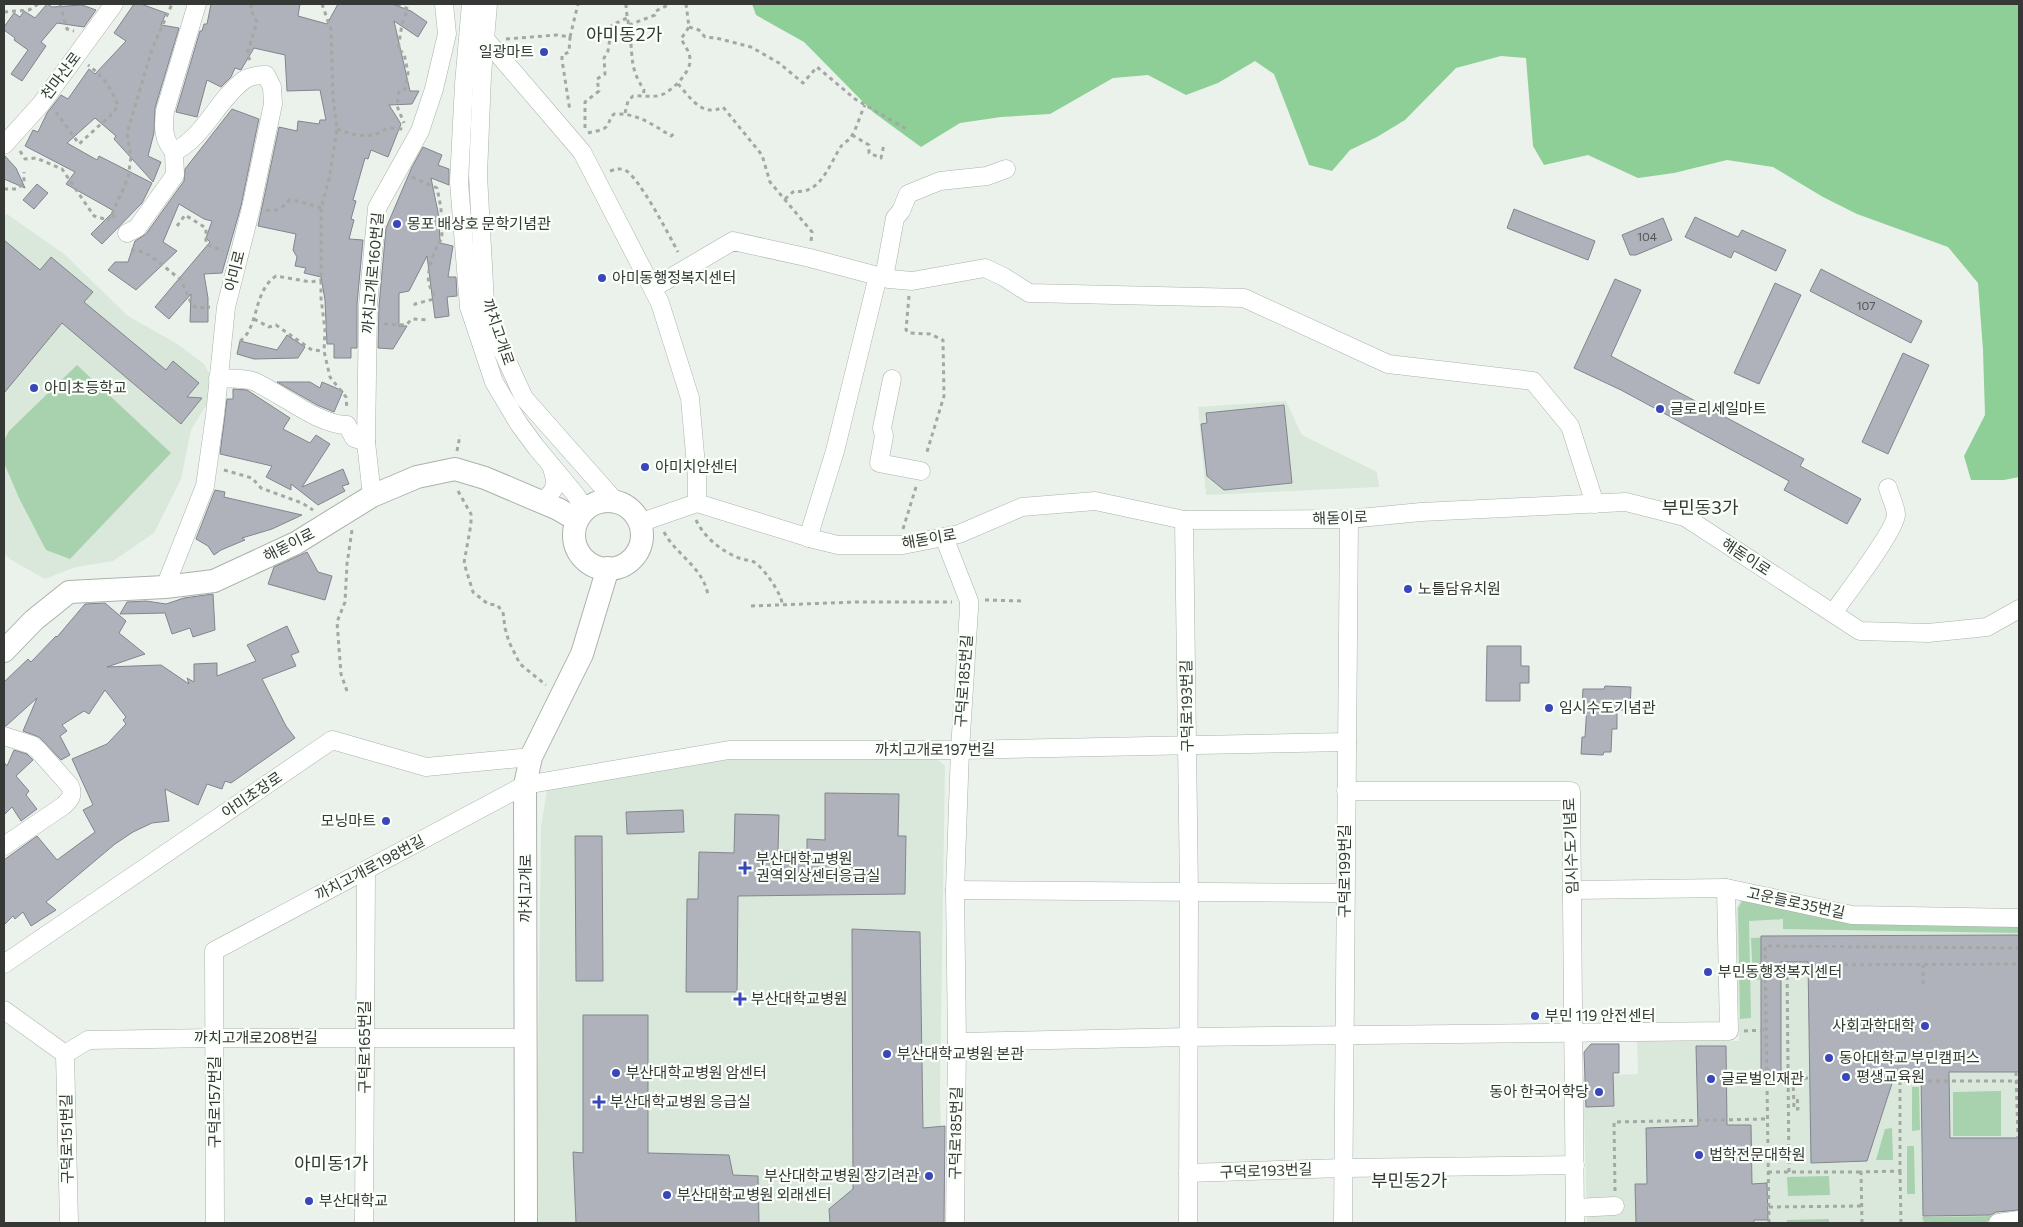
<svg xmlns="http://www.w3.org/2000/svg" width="2023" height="1227" font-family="Commissioner,'Noto Sans KR',sans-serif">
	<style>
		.built { fill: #dae8db }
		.green { fill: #a8d1ad }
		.forest { fill: #8dcf96 }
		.building { fill: #afb2bb; stroke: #82858d }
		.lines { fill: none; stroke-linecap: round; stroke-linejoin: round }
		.minor-casing { stroke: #aab2ab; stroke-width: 19 }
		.major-casing { stroke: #aab2ab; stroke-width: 24 }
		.path { stroke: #a3a8a3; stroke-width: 3; stroke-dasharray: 4 4; stroke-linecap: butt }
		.minor { stroke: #fff; stroke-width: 18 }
		.major { stroke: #fff; stroke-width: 22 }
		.poi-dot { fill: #3a47ba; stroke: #fafffa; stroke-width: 2 }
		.labels { text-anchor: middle; stroke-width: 4.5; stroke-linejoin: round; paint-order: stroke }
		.number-label { font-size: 12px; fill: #545656 }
		.poi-label { font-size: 15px; fill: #353835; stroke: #fafffa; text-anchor: start }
		.street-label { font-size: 15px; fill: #353835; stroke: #fafffa }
		.quarter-label { font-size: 18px; fill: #353835; stroke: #fafffa }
	</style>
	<rect width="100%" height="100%" fill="#ebf2eb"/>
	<g class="built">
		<polygon points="7,214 64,254 128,316 176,343 204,364 211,377 207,404 191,430 181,479 154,533 113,561 76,567 45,579 11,560 4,553 4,216"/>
		<polygon points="1286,401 1302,435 1377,472 1379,487 1206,495 1198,407"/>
		<polygon points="723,756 933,756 945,766 940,1093 943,1223 536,1223 541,827 547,790"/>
		<polygon points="1742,898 2019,924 2019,1223 1587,1223 1583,1076 1638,1074 1637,1041 1739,1041 1736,908"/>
	</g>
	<g class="green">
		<polygon points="77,365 171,453 70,559 46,550 20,500 4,463 4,441 9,431"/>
		<polygon points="1743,899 2019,926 2019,933 1783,929 1783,919 1749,921 1751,1018 1740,1019 1738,908"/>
		<polygon points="1777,937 1778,979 1753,980 1751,938"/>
		<polygon points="1912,1087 1919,1087 1920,1130 1912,1131"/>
		<polygon points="2001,1091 2001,1136 1953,1136 1953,1092"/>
		<polygon points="1892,1128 1893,1160 1876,1160 1885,1129"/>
		<polygon points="1907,1146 1914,1146 1915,1194 1907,1194"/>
		<polygon points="1829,1176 1830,1195 1788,1196 1787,1177"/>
		<polygon points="1999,1216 1984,1223 1924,1223 1922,1217"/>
		<polygon points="1829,1219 1829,1223 1787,1223 1787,1220"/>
	</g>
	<polygon class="forest" points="752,4 2019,4 2019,477 2004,480 1971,480 1964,456 1985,415 1983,350 1978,283 1948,247 1857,214 1823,197 1773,167 1727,160 1674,173 1638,178 1588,155 1544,165 1533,146 1526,58 1501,56 1456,68 1405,120 1377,137 1350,150 1332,171 1309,165 1274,74 1255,61 1218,83 1186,95 1148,75 1113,78 1050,114 1001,117 960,123 921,147 873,112 804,42 756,15"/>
	<g class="building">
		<polygon points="47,4 52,7 82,5 96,10 84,27 57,23 41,42 46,46 22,81 11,74 28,50 14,40 15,38 4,30 4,27 14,13 20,17 24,11 35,18"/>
		<polygon points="134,4 141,4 166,13 161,25 179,28 155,108 154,133 148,156 161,162 153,182 114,139 116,136 95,118 67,143 97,160 99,156 152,183 142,203 102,244 91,234 114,211 66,184 75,172 25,146 33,130 38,132 47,113 61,95 68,99 89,69 95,74 126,41 114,33"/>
		<polygon points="211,4 300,4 298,16 327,24 338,4 392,4 411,11 427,22 418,37 394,21 410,91 419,91 412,104 389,105 401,124 388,157 371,150 368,159 365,158 353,200 356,201 351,219 354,220 349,239 363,240 357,304 357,348 351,348 351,358 334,358 334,344 327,344 325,300 321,277 304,273 306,268 295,266 297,257 293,250 296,234 258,226 279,127 297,131 298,121 319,124 320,120 326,120 320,90 287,91 285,55 254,48 241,70 235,68 231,77 221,87 207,80 197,117 176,112 200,31 202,31 204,24 207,24"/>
		<polygon points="232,109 259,119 258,123 241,206 222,273 204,274 208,298 208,322 190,322 191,294 169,319 155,307 210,242 206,238 212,221 204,219 179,204 163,242 177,251 136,290 108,270 115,262 128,262 135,241 146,234 184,181 185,169"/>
		<polygon points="423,147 442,155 438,165 449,169 449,185 431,178 439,217 440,243 453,246 448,277 456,277 457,296 447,297 449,316 435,318 427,256 409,291 399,293 399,326 407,326 393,349 378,348 379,306 386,228 412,167"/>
		<polygon points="4,155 16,168 25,188 4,179"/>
		<polygon points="37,184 48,193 34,209 23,200"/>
		<polygon points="1514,209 1595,241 1588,260 1507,228"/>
		<polygon points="1695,217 1738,237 1742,230 1786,250 1776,271 1734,251 1731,258 1685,237"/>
		<polygon points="1663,218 1672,240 1636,255 1630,255 1622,235"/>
		<polygon points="4,240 40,270 51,257 93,292 84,302 166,370 173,361 199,383 187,397 202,398 181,424 62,323 4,393"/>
		<polygon points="1821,269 1922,321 1911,343 1810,291"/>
		<polygon points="1615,279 1641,290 1611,356 1804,459 1800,466 1861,499 1847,524 1784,490 1789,481 1621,390 1574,368"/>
		<polygon points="1775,283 1801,295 1759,384 1734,373"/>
		<polygon points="287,335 305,347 298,358 254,359 237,354 240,341 277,350"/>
		<polygon points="1903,353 1929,365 1888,454 1862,442"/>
		<polygon points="277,382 310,382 320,388 322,382 343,391 334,412 317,405"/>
		<polygon points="233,389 247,390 290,418 283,429 310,443 316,435 330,444 302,487 343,469 349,484 342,486 345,491 318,505 291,484 291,490 266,477 272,466 220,454 227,399 233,399"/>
		<polygon points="1284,405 1292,483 1224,490 1207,476 1201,424 1207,423 1206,413"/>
		<polygon points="215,490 225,492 224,497 302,515 272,529 242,538 245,540 221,550 214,555 208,546 196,539"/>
		<polygon points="307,552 318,572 332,576 325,600 268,584 274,567"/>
		<polygon points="213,594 215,630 193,637 190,628 172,634 165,613 120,614 127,602 146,601 166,604 184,598"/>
		<polygon points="105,603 126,621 119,633 145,654 107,667 161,665 189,684 187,678 194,682 194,664 217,663 217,676 256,661 247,645 287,626 299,652 291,655 296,666 262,679 286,726 295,738 231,783 225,781 222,789 207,784 198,805 165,789 169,821 152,823 133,832 115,844 46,902 56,910 31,926 23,912 15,919 13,916 4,925 4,860 37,836 57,860 95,832 83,810 93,805 72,759 107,744 126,724 123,720 126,717 105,690 89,714 84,711 62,725 67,731 60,736 70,755 61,760 39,737 23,731 37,698 6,726 4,726 4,682 28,659 31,662 56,636 57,637 85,604"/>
		<polygon points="1487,646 1521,646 1521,666 1529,666 1529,683 1520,683 1520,701 1486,701"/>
		<polygon points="1605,686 1631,687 1630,710 1617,710 1617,729 1612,729 1611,752 1604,752 1603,755 1581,754 1582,737 1585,737 1587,705 1582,705 1583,689 1604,689"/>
		<polygon points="14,750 27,754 33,760 16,776 29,791 26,795 37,809 21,821 12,807 4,815 4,762 7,766"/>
		<polygon points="825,793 899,794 898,836 906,836 905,894 738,896 737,992 686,992 687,899 698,899 699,852 734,853 735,814 779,815 778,851 807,851 807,839 825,840"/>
		<polygon points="683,810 684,832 627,834 626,812"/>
		<polygon points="575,836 602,836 603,981 576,981"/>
		<polygon points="852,929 920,932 923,1128 945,1126 944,1223 830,1223 829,1209 853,1189"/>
		<polygon points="2019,935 2019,1072 1949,1072 1950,1138 2019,1138 2019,1210 1996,1212 1991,1215 1923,1216 1921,1071 1896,1071 1867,1161 1811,1163 1808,962 1781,962 1781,1083 1761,1083 1761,936"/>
		<polygon points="583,1015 648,1015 648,1153 729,1155 733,1175 758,1176 759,1223 576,1223 573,1152 583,1153"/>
		<polygon points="1591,1044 1619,1044 1619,1073 1613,1073 1614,1106 1586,1107 1584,1052"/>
		<polygon points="1696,1046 1726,1046 1727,1125 1751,1125 1752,1184 1767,1183 1768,1220 1754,1220 1754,1223 1636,1223 1635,1184 1647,1184 1646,1128 1698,1126"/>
	</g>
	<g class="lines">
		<g class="minor-casing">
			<g id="minor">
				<polyline points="471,4 464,84 459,182 469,307 494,382 519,424 536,447 575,494 585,509"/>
				<polyline points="488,4 482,75 478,175 485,303 502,350 524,398 616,502"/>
				<polyline points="486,40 582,152 660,303 690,398 697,477 697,503"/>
				<polyline points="4,145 41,104 114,4"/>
				<polyline points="127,233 137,228 175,175 174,152"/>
				<polyline points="884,278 895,218 901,211 908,194 940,181 987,176 1006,169"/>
				<polyline points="653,288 733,241 810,258 889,279 912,281 985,268 1004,277 1029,293 1244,298 1388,364 1533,381 1570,426 1595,504"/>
				<path d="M218,378C229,379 243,378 253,381C281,393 318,425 347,425L354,438L366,442"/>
				<polyline points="892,379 882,428 884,436 879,463 921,471"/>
				<polyline points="372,496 366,442 368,305 377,208 420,131 434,89 447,34 444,4"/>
				<path d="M540,502C558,491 557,483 551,465"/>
				<polyline points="1184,520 1189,892 1188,1223"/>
				<polyline points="639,523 697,503 813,539 838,545 903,545 959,534 1022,507 1095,501 1184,520 1349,519 1421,512 1626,502 1685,517 1860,631 1928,633 1987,627 2019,609"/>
				<polyline points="944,537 969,601 969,609 960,750 955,890 957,1042 955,1223"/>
				<polyline points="808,538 835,451 878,276"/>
				<path d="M165,587L205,486L215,415L226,307L251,208L273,104L272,87L266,75C259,75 250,76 244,80C217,100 205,136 174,152C163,139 163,128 165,111L197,4"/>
				<path d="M1833,613C1845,596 1895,531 1896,515C1896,507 1890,496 1888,488"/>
				<path d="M4,736L32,745L38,750L70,786C74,795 70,800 63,806L4,846"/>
				<polyline points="1346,791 1571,791 1575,1223"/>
				<polyline points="955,890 1345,893"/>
				<polyline points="1573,890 1726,888 1852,915 2019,918"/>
				<polyline points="4,964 332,740 426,767 531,757"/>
				<polyline points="4,1010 65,1054 88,1040 214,1038 526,1038"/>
				<polyline points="957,1042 1189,1037 1729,1031 1726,888"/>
				<polyline points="65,1054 69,1223"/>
				<polyline points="1188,1173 1343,1168 1575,1165"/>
				<polyline points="1575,1208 1615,1206"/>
				<polyline points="215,1223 214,951 525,785 729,750 960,750 1347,742"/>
				<polyline points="364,1223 366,870"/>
				<polyline points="1343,1223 1349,519"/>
				<polyline points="1998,1223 2019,1220"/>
			</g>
		</g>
		<g class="major-casing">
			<g id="major">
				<circle cx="608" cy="535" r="34"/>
				<polyline points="4,651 34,620 69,592 165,587 214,581 296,543 372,496 417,477 455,469 485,478 558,509 577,520"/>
				<polyline points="526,1223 525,785 531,757 582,654 608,568"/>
			</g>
		</g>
		<g class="path">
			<polyline points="60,4 67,29 74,31"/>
			<polyline points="322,4 331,30 333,97 337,129 329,179 321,208 321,298 325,330 324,351 330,377 346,397 347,409"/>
			<polyline points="397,4 408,9 402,24 398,50 404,53 408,73 405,89 399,91 397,106 404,123"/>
			<path d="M626,4C626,14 629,24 630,35C633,60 630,68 644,90L643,97"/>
			<polyline points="4,12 29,10 38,4"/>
			<polyline points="629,25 655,15 656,11 670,4"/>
			<polyline points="689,27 699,30 705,37 716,38 751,47 779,63 803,83 817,67 855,99 908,130"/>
			<polyline points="570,37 578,4"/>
			<polyline points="506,39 557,35 570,37 569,52 562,55 562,60 570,111"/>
			<polyline points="250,60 247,54 257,22 250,8 253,4"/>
			<path d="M678,84C690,97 702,118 723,107L762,155L770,182L812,232L811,242"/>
			<path d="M56,112L79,144L113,113L118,106C112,89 103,76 88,65"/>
			<path d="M625,113L628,101L633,96C642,95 652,98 661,95C671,92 691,72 690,60C690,52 685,46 681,39L689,27L686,4"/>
			<polyline points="585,128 585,102 599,91 597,79 605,74 604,58 608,51 612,25 627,18"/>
			<polyline points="337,129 351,134 367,136 377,134 388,128 403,129"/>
			<path d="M588,133C594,131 604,131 608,125C610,120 610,118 614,114C637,113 652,124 671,136L675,133"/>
			<polyline points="852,135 869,145 869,153 881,158 884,144"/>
			<polyline points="20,151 25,159 36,158 62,169 94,216 108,220 112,214 116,220"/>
			<path d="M610,171C616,169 619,168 625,170C639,177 669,235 678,252"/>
			<path d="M412,177L437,188L441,208L442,239C434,247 426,273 429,284C431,290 433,292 434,299L415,304L414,308"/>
			<polyline points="4,189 17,189 24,183 24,172"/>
			<path d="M785,199L794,191C821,196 830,162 842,145C844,142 849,141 851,137C857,128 860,115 865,105"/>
			<path d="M266,210C276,212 283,208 289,200L299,201L321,208"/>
			<polyline points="112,214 128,178 131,157 127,133 152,49 172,4"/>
			<polyline points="177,226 185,215 206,228 206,244 223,251"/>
			<polyline points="131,250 144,252 156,260 181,280 192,305 197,308 210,307"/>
			<polyline points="909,296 906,330 909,333 930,334 943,340 944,396 926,455"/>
			<polyline points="254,319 269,327 276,325 312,350 323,351"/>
			<polyline points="384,324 406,325 412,319 428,320"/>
			<path d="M240,341C259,328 253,291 276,276L311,282L321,280"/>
			<polyline points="457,451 460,435"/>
			<polyline points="224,470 252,478 261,488 302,503 313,510"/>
			<polyline points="458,491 471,514 471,524 464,563 473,592 488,604 497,605 503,612 505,628 509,642 520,664 546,685"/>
			<path d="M696,520C704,537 721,551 739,558C744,560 749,560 754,562C763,567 781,593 782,603"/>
			<polyline points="903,529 916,487"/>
			<path d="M664,532C676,555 703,567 708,595"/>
			<polyline points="985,600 1022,601"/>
			<polyline points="751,606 856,602 952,602"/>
			<polyline points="347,691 341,674 337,622 345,602 347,564 352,530"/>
			<polyline points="1923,984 1923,965"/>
			<polyline points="1744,1031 1765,1030"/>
			<polyline points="1907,1071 1907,1081"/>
			<polyline points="2016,1072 2018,1138"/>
			<polyline points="1788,1079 1810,1078"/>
			<polyline points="1793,1079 1794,1109 1798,1109 1797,1095"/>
			<polyline points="1900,1171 1901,1223"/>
			<polyline points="1768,1172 1861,1172"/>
			<polyline points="1789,1172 1787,965 2019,964"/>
			<polyline points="1615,1191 1614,1122 1767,1119"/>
			<polyline points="1769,1207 1862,1206"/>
			<polyline points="1769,1223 1765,946 2019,948"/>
			<polyline points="1862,1223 1861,1172 1900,1171 1900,1081 2019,1081"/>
		</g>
		<use href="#minor" class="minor"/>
		<use href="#major" class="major"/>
	</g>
	<g class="poi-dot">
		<circle cx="544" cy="52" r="5"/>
		<circle cx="397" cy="224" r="5"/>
		<circle cx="602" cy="278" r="5"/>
		<circle cx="34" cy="388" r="5"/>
		<circle cx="1660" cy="409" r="5"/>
		<circle cx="645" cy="467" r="5"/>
		<circle cx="1408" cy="589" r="5"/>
		<circle cx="1549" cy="708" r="5"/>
		<circle cx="386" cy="821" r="5"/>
		<path d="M742.5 860.5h5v5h5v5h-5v5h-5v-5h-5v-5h5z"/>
		<circle cx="1708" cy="972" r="5"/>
		<path d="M737.5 991.5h5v5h5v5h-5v5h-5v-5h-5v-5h5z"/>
		<circle cx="1535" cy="1016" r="5"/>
		<circle cx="1925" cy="1026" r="5"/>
		<circle cx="887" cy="1054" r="5"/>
		<circle cx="1829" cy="1058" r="5"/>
		<circle cx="616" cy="1073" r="5"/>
		<circle cx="1846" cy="1077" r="5"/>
		<circle cx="1711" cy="1079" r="5"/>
		<circle cx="1599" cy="1092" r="5"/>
		<path d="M596.5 1094.5h5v5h5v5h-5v5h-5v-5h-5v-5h5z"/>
		<circle cx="1699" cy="1155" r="5"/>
		<circle cx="929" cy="1176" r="5"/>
		<circle cx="667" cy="1195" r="5"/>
		<circle cx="309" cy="1201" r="5"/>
	</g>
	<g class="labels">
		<g class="number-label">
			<text x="1647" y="241">104</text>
			<text x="1866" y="310">107</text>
		</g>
		<g class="poi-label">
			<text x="534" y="57" text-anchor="end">일광마트</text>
			<text x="407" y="229">몽포 배상호 문학기념관</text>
			<text x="612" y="283">아미동행정복지센터</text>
			<text x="44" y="393">아미초등학교</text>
			<text x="1670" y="414">글로리세일마트</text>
			<text x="655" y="472">아미치안센터</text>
			<text x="1418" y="594">노틀담유치원</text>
			<text x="1559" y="713">임시수도기념관</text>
			<text x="376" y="826" text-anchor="end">모닝마트</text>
			<text x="756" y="864">부산대학교병원<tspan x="756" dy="17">권역외상센터응급실</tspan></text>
			<text x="1718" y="977">부민동행정복지센터</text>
			<text x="751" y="1004">부산대학교병원</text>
			<text x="1545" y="1021">부민 119 안전센터</text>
			<text x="1915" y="1031" text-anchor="end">사회과학대학</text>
			<text x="897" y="1059">부산대학교병원 본관</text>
			<text x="1839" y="1063">동아대학교 부민캠퍼스</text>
			<text x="626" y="1078">부산대학교병원 암센터</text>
			<text x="1856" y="1082">평생교육원</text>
			<text x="1721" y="1084">글로벌인재관</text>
			<text x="1589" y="1097" text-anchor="end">동아 한국어학당</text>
			<text x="610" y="1107">부산대학교병원 응급실</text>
			<text x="1709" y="1160">법학전문대학원</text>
			<text x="919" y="1181" text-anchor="end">부산대학교병원 장기려관</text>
			<text x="677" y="1200">부산대학교병원 외래센터</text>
			<text x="319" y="1206">부산대학교</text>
		</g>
		<g class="street-label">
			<text transform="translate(61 76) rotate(-53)" y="5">천마산로</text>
			<text transform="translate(235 271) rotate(-76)" y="5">아미로</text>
			<text transform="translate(373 273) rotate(-85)" y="5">까치고개로160번길</text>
			<text transform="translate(498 332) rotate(71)" y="5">까치고개로</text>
			<text transform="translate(1340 518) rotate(-2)" y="5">해돋이로</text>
			<text transform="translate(929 539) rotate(-10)" y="5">해돋이로</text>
			<text transform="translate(289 545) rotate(-27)" y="5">해돋이로</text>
			<text transform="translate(1746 557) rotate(33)" y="5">해돋이로</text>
			<text transform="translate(964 681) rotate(-86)" y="5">구덕로185번길</text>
			<text transform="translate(1187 706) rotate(-91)" y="5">구덕로193번길</text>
			<text x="935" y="755">까치고개로197번길</text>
			<text transform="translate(252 795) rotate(-34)" y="5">아미초장로</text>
			<text transform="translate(1571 846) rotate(-92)" y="5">임시수도기념로</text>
			<text transform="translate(370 868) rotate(-28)" y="5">까치고개로198번길</text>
			<text transform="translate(1345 871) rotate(-90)" y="5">구덕로199번길</text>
			<text transform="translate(526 888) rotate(-90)" y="5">까치고개로</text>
			<text transform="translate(1796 903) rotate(12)" y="5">고운들로35번길</text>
			<text x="256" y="1043">까치고개로208번길</text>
			<text transform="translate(365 1047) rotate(-90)" y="5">구덕로165번길</text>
			<text transform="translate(215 1102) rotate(-90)" y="5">구덕로157번길</text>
			<text transform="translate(956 1133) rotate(-89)" y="5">구덕로185번길</text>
			<text transform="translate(67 1139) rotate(-91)" y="5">구덕로151번길</text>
			<text transform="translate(1266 1171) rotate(-2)" y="5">구덕로193번길</text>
		</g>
		<g class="quarter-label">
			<text x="624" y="41">아미동2가</text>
			<text x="1700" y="514">부민동3가</text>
			<text x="331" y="1170">아미동1가</text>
			<text x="1409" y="1187">부민동2가</text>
		</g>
	</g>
	<rect width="2023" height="1227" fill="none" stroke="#353835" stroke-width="10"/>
</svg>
